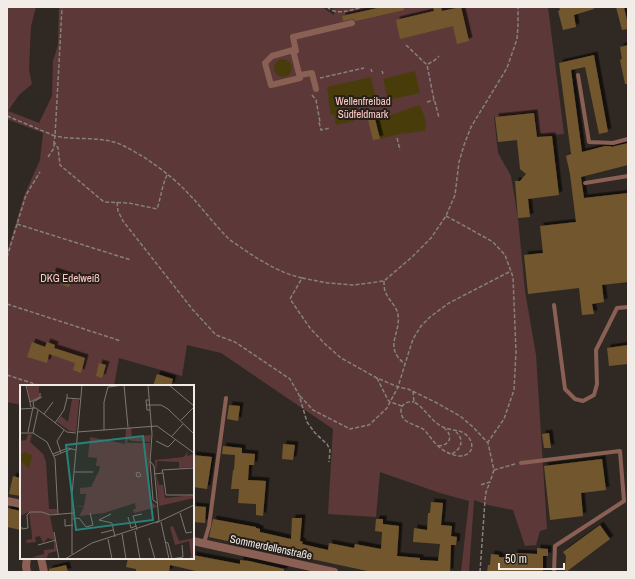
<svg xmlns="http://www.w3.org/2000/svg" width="635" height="579" font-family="'Archivo Narrow',sans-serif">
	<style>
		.green { fill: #5c3938 }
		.water { fill: #483d0a }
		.building { fill: #71572e; filter: url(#shadow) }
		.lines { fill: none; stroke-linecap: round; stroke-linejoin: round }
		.path { stroke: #87817c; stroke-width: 1.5; stroke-dasharray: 4 2; stroke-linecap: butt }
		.service { stroke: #896053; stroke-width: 4 }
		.pedestrian { stroke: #896053; stroke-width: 6 }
		.minor { stroke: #896053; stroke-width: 8 }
		.labels { text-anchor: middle; stroke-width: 4; stroke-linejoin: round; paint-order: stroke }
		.park-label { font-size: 11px; fill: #ffcbc9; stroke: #261f1a }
		.street-label { font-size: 11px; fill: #f1ece8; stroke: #261f1a }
		.inset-road { fill: none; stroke: #7d7772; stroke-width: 1 }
		.view { fill: #26827a; fill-opacity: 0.15; stroke: #26827a; stroke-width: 2 }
		.inset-edge { fill: none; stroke: #f1ece8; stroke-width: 2 }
	</style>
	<defs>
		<filter id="shadow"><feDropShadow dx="3.5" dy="-3.5" stdDeviation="0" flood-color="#0009"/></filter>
	</defs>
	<rect width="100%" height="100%" fill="#302923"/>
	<polygon class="green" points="7,7 36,7 31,26 29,70 32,84 19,95 8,111 39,123 52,96 53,61 58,45 59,7 324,7 325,9 334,15 335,10 330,7 548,7 564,134 538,136 535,112 494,117 498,153 511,176 518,218 525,291 536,355 547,529 540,531 536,545 525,546 513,510 488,505 474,500 469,572 461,572 469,501 440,493 380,472 376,517 328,514 333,429 221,353 187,345 182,376 119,358 114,386 21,386 21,405 7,402 7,252 24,196 40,160 43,133 7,119"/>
	<g class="water">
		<circle cx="283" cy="68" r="9"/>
		<polygon points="415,71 420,93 388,100 383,79"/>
		<polygon points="371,77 377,103 357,108 354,121 336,125 334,115 331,115 328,98 329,98 327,87"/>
		<path d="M419,105C424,113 427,121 425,131L400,134L380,139L375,119L394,114Z"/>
	</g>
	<g class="building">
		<polygon points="382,7 404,7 404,10 356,21 353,19 343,21 342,16"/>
		<polygon points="433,7 441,7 442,11 461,7 469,41 457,44 453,26 400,39 396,20 434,11"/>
		<polygon points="559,7 593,7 594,9 574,15 576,27 563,30 558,11 560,10"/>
		<polygon points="616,7 624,7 628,25 628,29 622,30"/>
		<polygon points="628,45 628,84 625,84 620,60 622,59 620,47"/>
		<polygon points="594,55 608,132 599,134 585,67 571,70 582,152 605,146 611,146 611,147 628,143 628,165 581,177 584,198 628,193 628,282 602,285 604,302 592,304 594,314 582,315 579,288 528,294 524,255 543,253 540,226 576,222 570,174 566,156 571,154 559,63"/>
		<polygon points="534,113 537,137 552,136 559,195 528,199 530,217 518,218 515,181 520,181 526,174 520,169 517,140 498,142 495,117"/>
		<polygon points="375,119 380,139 373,140 368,120"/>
		<polygon points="53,271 72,277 69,287 49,280"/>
		<polygon points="32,342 45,347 47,342 55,345 54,348 85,358 81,373 73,370 75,363 49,354 47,363 27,357"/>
		<polygon points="628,345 628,364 609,366 607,348"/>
		<polygon points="99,363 106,365 102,378 96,376"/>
		<polygon points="157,374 173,379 171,386 153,386"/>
		<polygon points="229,405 240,406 238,421 227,419"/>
		<polygon points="549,433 551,448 544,448 542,434"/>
		<polygon points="283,444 295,445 293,460 282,459"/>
		<polygon points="223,446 242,448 242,453 255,454 254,465 249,465 248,480 266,481 263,516 256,515 256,504 238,503 239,489 231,489 233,470 234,470 235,455 222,454"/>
		<polygon points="193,455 212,457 207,489 193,487"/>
		<polygon points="602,459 606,490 581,493 583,516 550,520 544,466"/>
		<polygon points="13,476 20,478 21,496 9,494"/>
		<polygon points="431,502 443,503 441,525 452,526 451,536 457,537 456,545 451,545 450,572 403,572 388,571 388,572 372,572 265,549 266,543 233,535 232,542 209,537 213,519 256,527 256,528 260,529 260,532 291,539 292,518 302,518 300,541 303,542 302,544 328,550 329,543 354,548 355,544 381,549 382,532 375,531 376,519 383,519 383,524 399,526 397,556 420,558 420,560 438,561 440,544 413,542 414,528 427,530 428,513 430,513"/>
		<polygon points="193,506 206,507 205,523 193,522"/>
		<polygon points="7,508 21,511 21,530 7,527"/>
		<polygon points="600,525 610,539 566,572 565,572 566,556 563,552"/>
		<polygon points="537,548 548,549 548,556 543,556 543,572 487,572 488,565 490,565 491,554 499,555 499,557 514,558 514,553 537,554"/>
		<polygon points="193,555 240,564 240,560 249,561 284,569 284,572 200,572 170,565 169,572 136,572 136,569 126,567 128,558 193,558"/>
		<polygon points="66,565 68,572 49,572 49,569"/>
	</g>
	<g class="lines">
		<g class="path">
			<path d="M327,7C337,16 350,10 363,7"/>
			<polyline points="406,45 427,65 434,100 435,102 439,118"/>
			<polyline points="428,64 435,60 439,56"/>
			<polyline points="371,69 372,72"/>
			<polyline points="382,71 383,74"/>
			<polyline points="320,78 364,68"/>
			<polyline points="312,95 316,100 320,122 319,122 321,130 330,128"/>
			<polyline points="427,102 434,100"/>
			<polyline points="7,116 55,136 59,64 62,7"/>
			<polyline points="397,138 400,150"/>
			<polyline points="48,157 54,148 54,143"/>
			<path d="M167,175C162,186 161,197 157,209L129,203L104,202L60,165L58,148L54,142L55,136C77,141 103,135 124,146C146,157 168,173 185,190C200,205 213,223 228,238C232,242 238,245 243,249C261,261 280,273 302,278L290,299L310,328L325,344L341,358L377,378L398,387L408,389L435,402L460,416L473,427L488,443L494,470L490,482L480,485"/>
			<polyline points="117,202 118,211 123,221 193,310 216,335 235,342 290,379 299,395 307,422 315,433 327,444 330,450 329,462"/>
			<polyline points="446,216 470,229 493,242 505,255 513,277 516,352 514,390 504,419 488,442"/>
			<polyline points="17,224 131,260"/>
			<polyline points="7,257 26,195 40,172"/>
			<polyline points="302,278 328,283 353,285 384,281 412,257 431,238 446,216 455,195 459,162 464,145 471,127 507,68 517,39 518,26 518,7"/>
			<path d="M384,281C384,284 384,288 385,291C388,300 397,306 398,315C401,334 383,347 405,364"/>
			<polyline points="7,304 121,341"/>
			<polyline points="7,375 41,386"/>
			<polyline points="377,378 388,400 390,402 402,406"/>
			<path d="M413,391L414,402C425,408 430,420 441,426C446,429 453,430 459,431C474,435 478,456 459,456C448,455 437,447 431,438C428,435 427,432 423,429C415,424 401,423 401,411C401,404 407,401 414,402"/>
			<polyline points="300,396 313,410 350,429 369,425 387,408 390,402 398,387 405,364 413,339 421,326 430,317 449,303 511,271"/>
			<path d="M438,446C450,446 454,435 444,428"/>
			<path d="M452,454C461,449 465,440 456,432"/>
			<polyline points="494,470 515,464"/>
			<polyline points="480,572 485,500 486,492 490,482"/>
		</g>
		<g class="service">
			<polyline points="578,75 589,142 613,143 628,139"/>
			<polyline points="585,183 628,176"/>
			<polyline points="554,305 565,389 575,399 583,401 594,395 597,384 596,350 617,308 628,307"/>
			<polyline points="521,463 620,451 624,501 555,546 554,572"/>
			<polyline points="204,543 209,526 226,398"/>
		</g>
		<g class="pedestrian">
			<polygon points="293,50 300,78 271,85 265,63 272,56"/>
			<polyline points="294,52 296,51 293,37 352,23"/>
			<polyline points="300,75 312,73 316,89"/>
		</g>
		<g class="minor">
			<polyline points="7,501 21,504"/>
			<polyline points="193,541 334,572"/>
			<polyline points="41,558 44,572"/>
			<polyline points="27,572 26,566 27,558"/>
		</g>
	</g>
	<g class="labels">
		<g class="park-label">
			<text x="363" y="105">Wellenfreibad<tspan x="363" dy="13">Südfeldmark</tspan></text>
			<text x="70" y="282">DKG Edelweiß</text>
		</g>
		<g class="street-label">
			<text transform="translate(271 547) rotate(12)" y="4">Sommerdellenstraße</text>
		</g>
	</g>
	<g transform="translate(20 385)">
		<rect width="174" height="174" fill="#302923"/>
		<path d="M7,0H19V12L10,17ZM52,14L59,15L56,47L50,46L37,37L41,31L48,37ZM111,42L112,52L131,50L130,57L112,56L108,54L107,58H130L129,93L126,95L129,94L131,116L137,122L114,128L113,124H116L115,118L84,128L59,131L64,122L54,121H64L66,109H60V103L71,102L79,86L80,81H76L77,73L68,72L70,52L105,59L106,43ZM8,49L12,50L10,57L23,69L26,77L29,124H37V129H26L30,131L37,166L29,168L26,174L12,172L24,169V165L34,164V155L28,153L23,158L20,151L15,152L16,157L7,158L6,155L12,154V150L9,127L0,131V56L6,55ZM168,66L167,71L174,69V82L159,83V77L137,76L136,88L135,75L164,72ZM136,89L139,100H143L145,113L174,110V113L139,121ZM153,141L159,156L174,153V174H168L171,171L169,156L155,160L150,142Z" fill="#5c3938"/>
		<path d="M5,67L12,70L9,84L0,75V70Z" fill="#483d0a"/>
		<path class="inset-road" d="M6,0L11,22M104,0L108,42M128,0L132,49L130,77L133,115L137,118M149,0L174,21M88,2L104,0M47,9V13L60,14M129,15H126L127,25H130M10,17L20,12V8M127,20H141L148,24L174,49M14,23L13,17L22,12M0,24L16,23L47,47L56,48M24,29L33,17M161,35L174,22M35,38L44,25L47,13M84,45V17L88,2M8,47L13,22M57,47L137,41L174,68M0,48H13L18,25M13,48L27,57L35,74L38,130M152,51L163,39M136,56L148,62L156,54M41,68L37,56L44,45M33,69L48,63L56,65M34,71L51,64M54,87H73M119,87L121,91L117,92L116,88ZM143,88L146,110H174M134,89L143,88L142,85L174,83M160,128L166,148L172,147M91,129L79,135L92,138L95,152M108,132L111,143L116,141L117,145M45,134V141L53,140M53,134L59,133L66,142L73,140L70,128M141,137L149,174M136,138L174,120M116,141L113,131L122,129M2,142V144L8,143L7,130L10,127H22L30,130L53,128M115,146L120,174M34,147L39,174M81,148L93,145M102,149L106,174M129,153L135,174M88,154L92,174M145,157L148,158L152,174M18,160L36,155M52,169V109L62,0M45,174L72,158L139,136L134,81L130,76M151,174L163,172L162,160"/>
		<path class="view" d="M123,51L133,135L56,145L46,60Z"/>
		<rect width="174" height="174" class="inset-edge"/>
	</g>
	<rect width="635" height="579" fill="none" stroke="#f1ece8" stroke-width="16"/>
	<path d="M499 563v6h65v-6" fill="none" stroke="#f1ece8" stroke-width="2"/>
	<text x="505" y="563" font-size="12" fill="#f1ece8" stroke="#261f1a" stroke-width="3" paint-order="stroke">50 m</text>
</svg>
